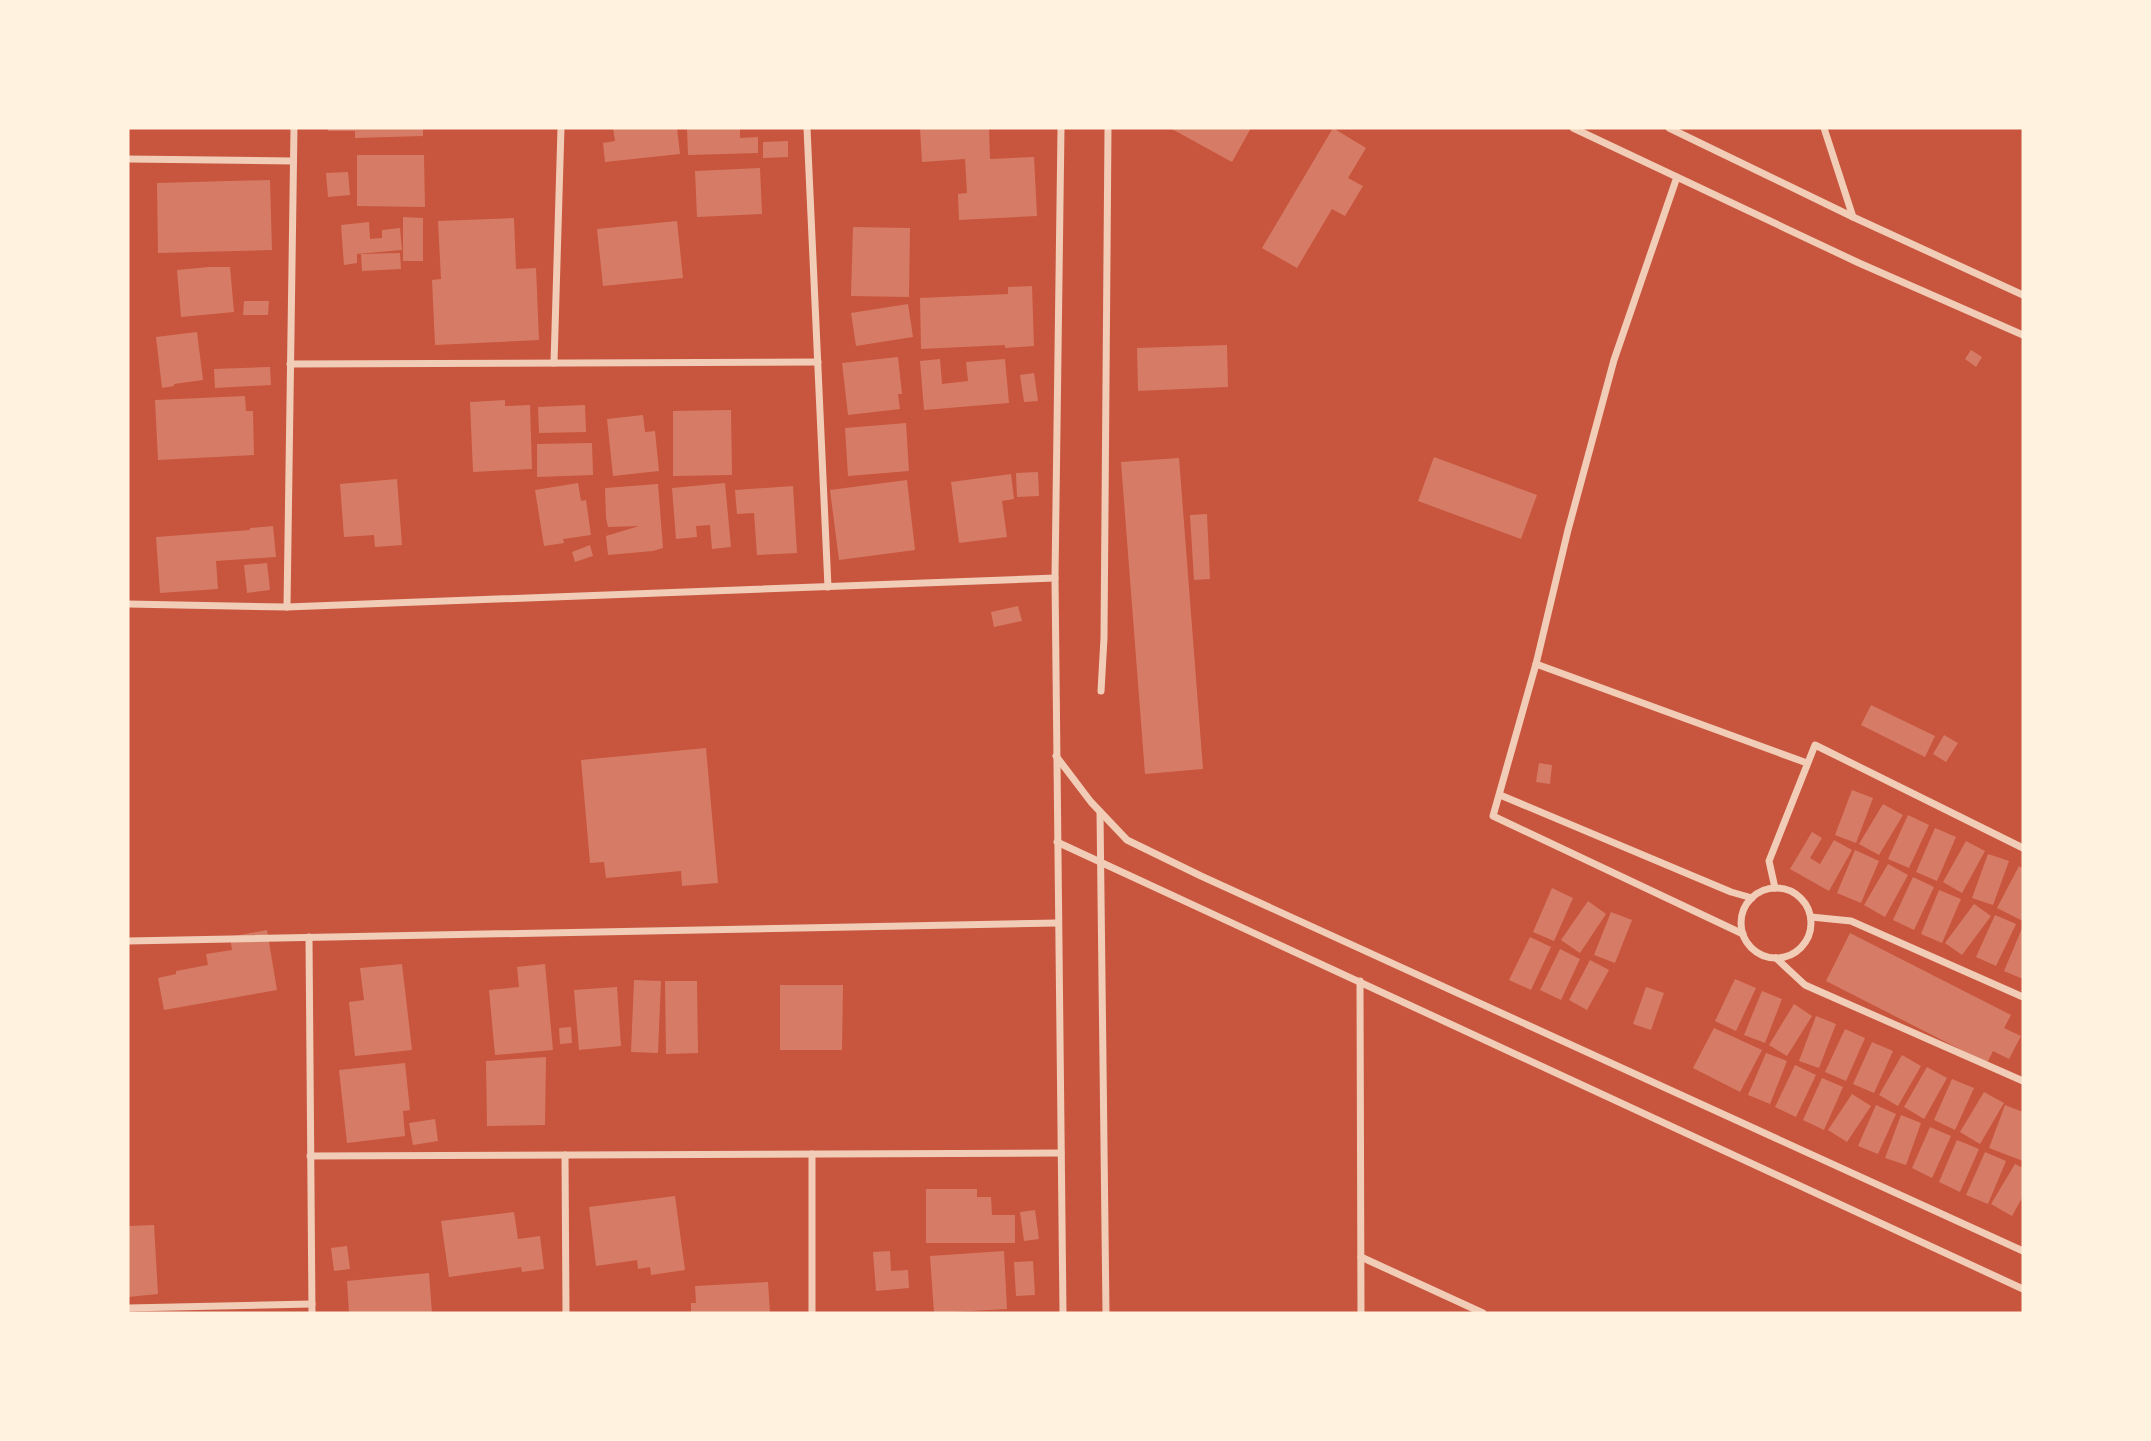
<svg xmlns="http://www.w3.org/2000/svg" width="2151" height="1441" font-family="Helvetica,sans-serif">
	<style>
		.building { fill: #d67c66 }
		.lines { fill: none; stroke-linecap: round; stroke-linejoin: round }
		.minor { stroke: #f1ccb7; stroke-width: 7 }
	</style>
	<rect width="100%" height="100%" fill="#c8553d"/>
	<g class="building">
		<polygon points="328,128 423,128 423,136 355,138 355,131 328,131"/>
		<polygon points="613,128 677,128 680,154 605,162 603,143 615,141"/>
		<polygon points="687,128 740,128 740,138 758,137 758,153 688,155"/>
		<polygon points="920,128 989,128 990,159 1034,157 1037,216 959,220 958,194 967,193 965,159 922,162"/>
		<polygon points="1170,128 1251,128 1232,162"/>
		<polygon points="1333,128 1366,148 1348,178 1363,186 1345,216 1332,209 1297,268 1262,248"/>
		<polygon points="788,141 788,157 763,158 763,142"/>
		<polygon points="357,155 424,155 425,207 357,206"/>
		<polygon points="760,168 762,214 697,217 695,171"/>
		<polygon points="348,172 350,195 328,197 326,173"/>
		<polygon points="270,180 272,250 158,253 157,183"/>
		<polygon points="403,217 423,218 423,261 403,261"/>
		<polygon points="514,218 516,269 536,268 539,340 435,345 432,280 441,279 438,221"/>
		<polygon points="677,221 683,278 603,286 597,229"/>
		<polygon points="369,222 370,239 382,238 382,230 400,228 402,250 357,254 357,263 344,265 341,225"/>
		<polygon points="853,227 910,228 909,297 851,296"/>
		<polygon points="400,253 401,269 362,271 361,254"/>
		<polygon points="209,267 230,267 234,312 181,317 177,270"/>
		<polygon points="1032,286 1034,346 1005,348 1005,345 921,349 920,298 1008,294 1008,287"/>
		<polygon points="244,301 269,301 268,315 243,315"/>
		<polygon points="908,304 913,337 856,346 851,313"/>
		<polygon points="197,332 203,380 174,384 174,386 162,388 156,337"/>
		<polygon points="1227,345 1228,387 1138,391 1137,348"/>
		<polygon points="1971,350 1982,357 1976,367 1965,359"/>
		<polygon points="898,357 902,394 898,394 900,409 848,415 842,363"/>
		<polygon points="940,359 942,384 968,381 966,362 1005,359 1009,403 924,410 920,361"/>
		<polygon points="270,367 271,385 215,388 214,369"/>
		<polygon points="1034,373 1038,401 1024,402 1020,375"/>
		<polygon points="245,396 246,411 253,411 254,455 158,460 155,400"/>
		<polygon points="505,400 505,406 530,405 532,469 473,472 470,402"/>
		<polygon points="585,405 586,432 539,433 538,407"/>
		<polygon points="731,410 732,475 673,476 673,411"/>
		<polygon points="643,415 645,432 655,431 659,471 613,476 607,419"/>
		<polygon points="906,423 909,471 848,476 845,428"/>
		<polygon points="592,443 593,475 537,477 537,444"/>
		<polygon points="1434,457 1537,495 1521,539 1418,501"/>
		<polygon points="1179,458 1203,769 1145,774 1121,462"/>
		<polygon points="1038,472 1039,496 1017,497 1016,473"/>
		<polygon points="1011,474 1014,499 1002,501 1007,537 959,543 951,482"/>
		<polygon points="397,479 402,545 375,547 374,535 344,537 340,484"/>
		<polygon points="907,480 915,550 839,560 830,490"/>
		<polygon points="578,483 581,501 586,500 591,535 563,539 564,543 544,546 535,490"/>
		<polygon points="725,483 731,547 712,549 710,525 696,526 697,537 676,539 672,488"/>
		<polygon points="658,484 663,548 653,551 608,555 606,536 639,526 608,527 606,518 605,488"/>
		<polygon points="793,486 797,553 757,555 754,513 737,514 735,490"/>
		<polygon points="1207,514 1210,579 1194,580 1190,515"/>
		<polygon points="273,526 276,557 216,561 218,589 160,593 156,537 250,530 250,528"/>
		<polygon points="590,545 593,556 575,562 572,552"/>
		<polygon points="267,563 270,590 247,593 244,565"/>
		<polygon points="1018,606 1022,621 994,627 991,612"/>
		<polygon points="1871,705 1935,736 1925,757 1861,725"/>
		<polygon points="1944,735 1958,743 1946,762 1933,754"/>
		<polygon points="706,748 718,883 682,886 681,871 606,878 604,862 590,863 581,760"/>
		<polygon points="1539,763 1552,765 1550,784 1536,782"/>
		<polygon points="1852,790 1873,798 1856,843 1835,835"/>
		<polygon points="1883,804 1903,815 1879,855 1859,844"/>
		<polygon points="1908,815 1929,825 1909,868 1888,859"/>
		<polygon points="1935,828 1956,837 1937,881 1916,872"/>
		<polygon points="1812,832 1822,838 1810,858 1820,864 1834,840 1852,850 1829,891 1790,869"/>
		<polygon points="1966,841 1985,851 1962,893 1943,882"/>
		<polygon points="1855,850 1879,861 1861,903 1837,893"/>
		<polygon points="1988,854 2009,861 1993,905 1972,898"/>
		<polygon points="1888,864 1908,875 1885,917 1864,905"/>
		<polygon points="2019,866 2023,869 2023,921 1997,908"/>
		<polygon points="1913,877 1934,887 1914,930 1893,920"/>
		<polygon points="1552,888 1573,898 1554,941 1533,932"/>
		<polygon points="1939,890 1961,899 1942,943 1921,934"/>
		<polygon points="1588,901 1606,914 1580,953 1561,940"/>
		<polygon points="1974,904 1991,916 1962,955 1945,943"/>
		<polygon points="1611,912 1632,920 1615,963 1594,955"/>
		<polygon points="1995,915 2016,924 1996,966 1976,957"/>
		<polygon points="2023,926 2023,979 2004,971"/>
		<polygon points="267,930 277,990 164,1010 158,978 176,974 176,971 208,965 206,954 232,950 230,937"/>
		<polygon points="1850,933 2011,1015 2004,1028 2021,1036 2009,1059 1993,1051 1987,1063 1826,981"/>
		<polygon points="1530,937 1551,947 1531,990 1509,980"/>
		<polygon points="1560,949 1580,959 1561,1000 1540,990"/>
		<polygon points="1590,960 1609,970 1587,1010 1569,1000"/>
		<polygon points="402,964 412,1050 355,1056 349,1002 364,1000 360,968"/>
		<polygon points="545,964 553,1050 495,1055 489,990 519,987 517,967"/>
		<polygon points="1735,979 1756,988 1736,1031 1715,1021"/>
		<polygon points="634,980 661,981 658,1053 631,1052"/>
		<polygon points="665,981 697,981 698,1053 666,1054"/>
		<polygon points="780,985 843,985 842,1050 780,1050"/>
		<polygon points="617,987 621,1046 579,1050 574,990"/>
		<polygon points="1646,987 1664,993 1651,1030 1633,1024"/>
		<polygon points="1762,991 1782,999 1765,1043 1744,1035"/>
		<polygon points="1794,1004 1812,1016 1787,1056 1769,1045"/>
		<polygon points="1816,1016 1836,1024 1819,1068 1799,1061"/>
		<polygon points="571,1027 572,1043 560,1044 559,1028"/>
		<polygon points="1714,1028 1762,1050 1740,1092 1693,1068"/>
		<polygon points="1845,1029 1865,1038 1846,1081 1825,1072"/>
		<polygon points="1872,1042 1893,1051 1874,1093 1853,1084"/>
		<polygon points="1766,1053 1787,1061 1770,1104 1748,1095"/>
		<polygon points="1902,1055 1921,1066 1898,1106 1879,1095"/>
		<polygon points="546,1057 545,1125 487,1126 486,1061"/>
		<polygon points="405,1063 410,1110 403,1111 405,1136 347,1143 339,1070"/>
		<polygon points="1795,1065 1816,1075 1796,1117 1775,1107"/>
		<polygon points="1927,1067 1947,1078 1924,1119 1904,1107"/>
		<polygon points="1822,1078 1843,1087 1824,1130 1803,1120"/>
		<polygon points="1952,1079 1974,1088 1955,1130 1934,1120"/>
		<polygon points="1984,1092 2004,1103 1980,1144 1960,1132"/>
		<polygon points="1852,1094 1871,1106 1847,1142 1828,1130"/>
		<polygon points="1876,1105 1896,1114 1878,1154 1858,1146"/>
		<polygon points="2005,1105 2023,1112 2023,1161 1989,1148"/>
		<polygon points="1901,1115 1921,1123 1906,1165 1885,1158"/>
		<polygon points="435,1119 438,1141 413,1145 409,1123"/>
		<polygon points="1930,1127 1951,1136 1932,1178 1912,1168"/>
		<polygon points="1957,1140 1979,1149 1960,1192 1939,1182"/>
		<polygon points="1985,1152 2006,1161 1988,1204 1966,1195"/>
		<polygon points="2015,1164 2023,1168 2023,1196 2012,1216 1991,1204"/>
		<polygon points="926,1189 977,1189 977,1197 991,1197 992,1215 1015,1215 1015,1243 926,1243"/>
		<polygon points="675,1196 685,1270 651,1275 650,1267 638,1269 637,1260 596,1266 589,1207"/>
		<polygon points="1035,1210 1039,1239 1024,1241 1020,1212"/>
		<polygon points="514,1212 518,1239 540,1236 544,1269 522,1272 521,1267 449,1277 441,1221"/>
		<polygon points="154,1225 158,1294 128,1297 128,1226"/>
		<polygon points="347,1246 350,1269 334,1271 331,1248"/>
		<polygon points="890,1251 891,1271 908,1270 909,1288 876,1291 873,1252"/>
		<polygon points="1004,1251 1007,1309 934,1313 930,1256"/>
		<polygon points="1033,1261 1035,1295 1016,1296 1014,1262"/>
		<polygon points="429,1273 432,1313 349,1313 347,1281"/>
		<polygon points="768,1282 770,1313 691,1313 691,1303 696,1303 695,1286"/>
	</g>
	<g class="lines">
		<g class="minor">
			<polyline points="807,128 828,587"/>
			<polyline points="1061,128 1055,578 1063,1313"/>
			<polyline points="1573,128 1859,263 2023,335"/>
			<polyline points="1669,128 1853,217 2023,295"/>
			<polyline points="1824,128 1853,217"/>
			<polyline points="128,159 293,161"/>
			<polyline points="1677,177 1614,360 1568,530 1536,664 1493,816 1743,934"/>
			<polyline points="554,363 561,128"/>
			<polyline points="290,364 818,362"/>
			<polyline points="128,604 287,607 1055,578"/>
			<polyline points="287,607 294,128"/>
			<polyline points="1536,664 1807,763"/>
			<polyline points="1101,691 1104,638 1108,128"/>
			<polyline points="1056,756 1091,802 1127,840 1201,876 2023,1251"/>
			<polyline points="1500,795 1731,892 1752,898"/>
			<polyline points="1100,812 1106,1313"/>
			<polyline points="1057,842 2023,1289"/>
			<polyline points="1775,888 1769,861 1815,745 2023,848"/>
			<circle cx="1776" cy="923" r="35"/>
			<polyline points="1811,917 1851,921 2023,997"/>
			<polyline points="309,937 312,1313"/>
			<polyline points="128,941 1057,923"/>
			<polyline points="1776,958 1805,985 2023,1081"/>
			<polyline points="1360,981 1361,1313"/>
			<polyline points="565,1155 566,1313"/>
			<polyline points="310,1156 1061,1153"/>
			<polyline points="1361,1257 1483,1313"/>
			<polyline points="128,1308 312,1304"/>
			<polyline points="812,1313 812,1154"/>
		</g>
	</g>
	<rect width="2151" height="1441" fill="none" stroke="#fff3e0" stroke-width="259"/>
</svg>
